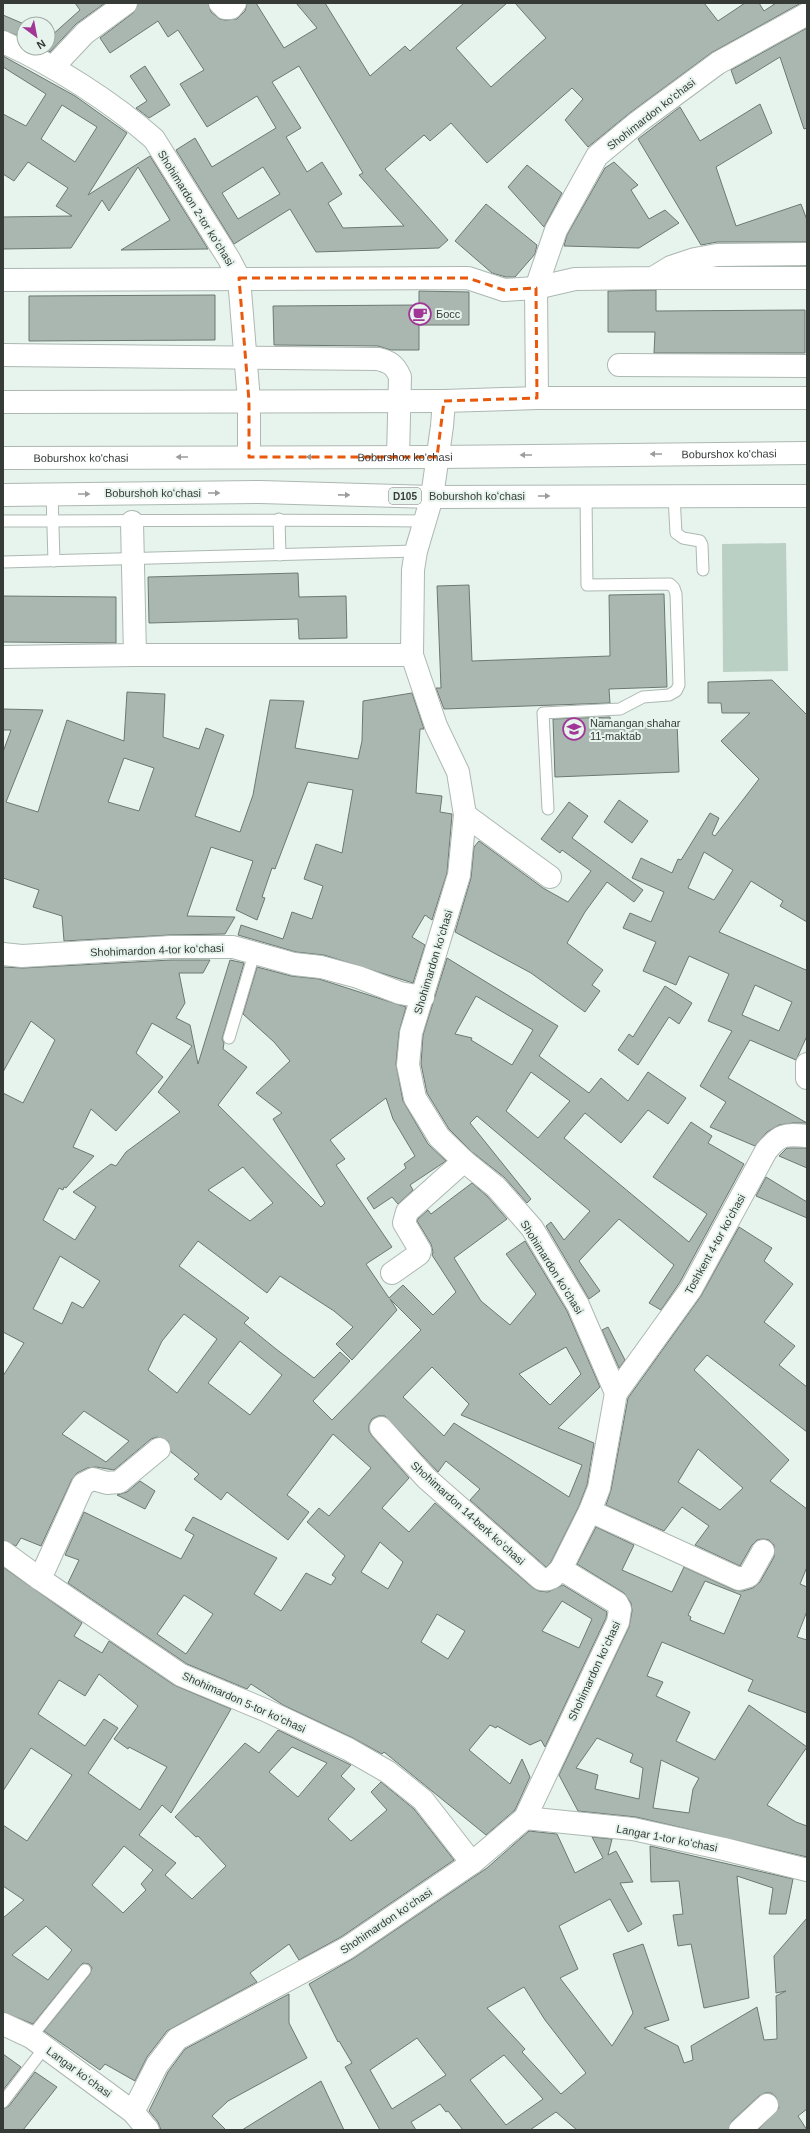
<svg xmlns="http://www.w3.org/2000/svg" width="810" height="2133" font-family="Arial,sans-serif">
	<style>
		.green { fill: #bad0c4 }
		.building { fill: #aab6b0; stroke: #6d7872; fill-rule: evenodd }
		.lines { fill: none; stroke-linecap: round; stroke-linejoin: round }
		.lane-casing { stroke: #acb8b1; stroke-width: 13 }
		.street-casing { stroke: #acb8b1; stroke-width: 24 }
		.secondary-casing { stroke: #acb8b1; stroke-width: 24 }
		.primary-casing { stroke: #acb8b1; stroke-width: 24 }
		.lane { stroke: #fff; stroke-width: 11 }
		.street { stroke: #fff; stroke-width: 22 }
		.secondary { stroke: #fff; stroke-width: 22 }
		.primary { stroke: #fff; stroke-width: 22 }
		.oneway { fill: #9a9d9c }
		.marked { fill: none; stroke: #e8590c; stroke-width: 3; stroke-dasharray: 8 5; stroke-linejoin: round }
		.labels { text-anchor: middle; stroke-width: 4; stroke-linejoin: round; paint-order: stroke }
		.shield { fill: #e7f4ed; stroke: #6b726e; stroke-width: 1 }
		.shield-label { font-size: 10px; font-weight: bold; fill: #363b38 }
		.street-label { font-size: 11px; fill: #363b38; stroke: #e7f4ed }
		.poi-label { font-size: 11px; fill: #363b38; stroke: #e7f4ed; text-anchor: start }
	</style>
	<rect width="100%" height="100%" fill="#e7f4ed"/>
	<polygon class="green" points="786,543 788,671 723,672 722,544"/>
	<g class="building">
		<polygon points="75,3 105,3 76,24 50,52 43,48 48,48 48,35 51,36 80,10"/>
		<path d="M138,3H208L211,12L220,19L225,20L237,19L245,11L247,3H256L284,48L317,28L296,3H325L370,76L405,46L410,51L464,3H507L456,48L491,87L546,38L515,3H704L718,21L745,3H759L764,11L776,3H801L711,53L631,112L588,147L565,120L583,99L572,88L487,163L451,123L430,141L424,135L385,169L448,240L439,248L316,252L290,209L234,244L176,150L195,138L212,167L276,128L257,96L207,127L180,84L204,70L178,30L168,37L158,21L110,53L100,38L133,13ZM299,66L363,173L359,175L404,226L343,228L328,203L342,194L322,162L307,172L286,137L301,128L272,82ZM263,167L280,194L238,219L222,193Z"/>
		<polygon points="3,15 24,24 24,38 3,30"/>
		<polygon points="807,28 807,128 804,129 780,57 736,84 731,70"/>
		<path d="M3,56L75,96L127,133L88,195L150,156L208,249L121,250L170,220L138,167L109,211L102,200L71,248L3,249V217L72,216L56,206L68,188L28,162L14,181L3,174V114L26,126L46,94L3,67ZM62,105L97,127L75,162L41,139Z"/>
		<polygon points="145,66 170,105 149,118 136,108 147,101 130,76"/>
		<polygon points="760,104 772,133 716,167 736,226 801,204 807,220 807,242 717,242 701,245 638,139 680,107 700,141"/>
		<polygon points="614,162 638,185 631,190 649,219 665,210 679,223 639,248 564,246 567,235 605,168"/>
		<polygon points="527,165 562,193 544,227 508,187"/>
		<polygon points="486,204 537,245 535,254 515,277 506,277 492,273 455,241"/>
		<polygon points="656,290 656,311 805,310 805,353 654,353 655,332 608,332 608,291"/>
		<polygon points="419,291 469,292 469,325 419,325 419,350 391,350 378,346 274,345 273,306 419,305"/>
		<polygon points="215,295 215,340 29,341 29,296"/>
		<polygon points="298,573 299,597 346,596 347,638 299,639 298,619 149,623 148,577"/>
		<polygon points="469,585 472,661 610,656 609,595 664,594 667,687 609,689 610,703 444,709 436,688 441,688 437,586"/>
		<polygon points="3,596 116,597 116,643 3,642"/>
		<path d="M772,680L807,715V922L780,906L783,901L751,881L719,932L806,970L807,968V1036L796,1060L750,1040L728,1078L807,1123H793L779,1125L767,1132L755,1146L710,1127L726,1102L700,1086L732,1031L708,1021L729,974L689,956L676,985L643,971L656,942L623,928L630,913L651,922L664,892L632,878L641,858L672,873L678,859L681,860L710,813L719,818L712,834L715,836L759,779L721,741L750,713H722L721,703H708V682ZM704,852L733,870L714,900L688,888ZM755,985L792,1002L779,1031L742,1015Z"/>
		<path d="M127,692L165,694L163,737L199,749L206,728L224,735L195,816L240,832L253,795L270,700L304,701L295,748L358,759L362,741L363,701L412,693L424,729H420L416,793L442,796L440,812L452,814V815L447,873L432,920L425,915L412,937L425,945L413,983L324,955L296,952L238,935L241,925L283,939L292,912L312,919L323,886L304,879L316,844L342,853L353,790L308,782L275,869L272,868L262,897L265,898L257,920L236,910L253,861L211,847L187,916L235,917L225,934L170,935L64,941L62,916L33,907L39,890L3,878V752L11,730H3V709L43,710L6,802L38,812L67,720L124,741ZM124,758L154,768L139,811L108,802Z"/>
		<polygon points="610,717 611,724 677,722 679,772 555,777 553,719"/>
		<polygon points="619,800 648,821 632,843 604,822"/>
		<polygon points="569,802 588,816 572,838 643,890 634,902 607,882 585,912 567,943 603,970 592,985 600,991 585,1012 531,973 455,932 471,878 474,847 479,841 543,888 568,902 591,871 562,850 560,853 541,839"/>
		<path d="M447,958L558,1026L539,1056L589,1093L601,1078L628,1101L648,1072L686,1098L668,1124L648,1110L621,1143L585,1113L564,1138L689,1242L707,1214L653,1177L691,1122L712,1136L708,1143L744,1164L680,1282L661,1310L649,1303L674,1265L619,1219L579,1261L600,1291L589,1299L546,1226L551,1222L564,1240L590,1211L477,1116L470,1123L531,1199L527,1203L504,1177L472,1152L449,1129L427,1093L421,1064L423,1035ZM476,996L533,1030L512,1065L471,1040L472,1038L455,1034ZM531,1072L570,1101L538,1138L506,1111Z"/>
		<path d="M171,960H210L203,973H179L185,1003L176,1018L190,1025L198,1064L230,960L244,963L222,1039L224,1043L223,1049L247,1067L218,1105L321,1207L325,1203L273,1119L282,1113L256,1093L290,1061L274,1042L243,1014L257,967L291,976L319,979L406,1007L399,1032L396,1064L403,1101L428,1144L446,1161L410,1185L413,1190L398,1204L392,1197L374,1209L367,1198L406,1168L404,1164L415,1156L393,1119L386,1098L330,1140L345,1159L336,1165L392,1247L366,1264L389,1298L403,1285L433,1315L456,1292L432,1255L433,1252L431,1244L417,1221L418,1219L428,1210L431,1214L472,1183L487,1196L507,1219L454,1258L481,1301L510,1325L536,1294L506,1254L525,1241L567,1311L600,1387L558,1428L594,1443L587,1485L579,1506L551,1562L546,1567L470,1500L480,1489L446,1461L438,1472L385,1416H378L372,1419L369,1425V1431L372,1436L409,1478L382,1508L409,1532L435,1503L533,1588L539,1591L548,1592L563,1585L607,1612L606,1618L545,1747L541,1740L530,1745L497,1726L496,1728L490,1725L469,1750L510,1784L522,1759L530,1777L515,1810L486,1835L384,1752L382,1754L353,1738L283,1705L251,1684L247,1689L187,1664L68,1583L79,1560L65,1555L84,1512L181,1559L194,1535L185,1530L193,1517L277,1558L254,1594L281,1611L306,1573L331,1585L336,1578L332,1575L345,1556L307,1522L319,1508L329,1516L371,1468L333,1434L287,1495L309,1512L288,1540L227,1492L221,1500L194,1479L199,1474L171,1452L168,1441L157,1437L151,1439L114,1470L96,1467L87,1468L77,1473L72,1479L41,1546L21,1538L16,1546L3,1540V1376L24,1343L3,1332V1093L23,1103L55,1040L31,1021L3,1072V967L23,968ZM152,1023L192,1046L158,1092L180,1112L126,1152L116,1166L111,1164L73,1192L96,1207L75,1240L43,1220L59,1188L63,1190L64,1187L66,1188L94,1156L73,1147L91,1109L116,1131L163,1077L136,1053ZM243,1167L273,1203L250,1221L208,1190ZM198,1241L267,1293L280,1276L334,1311L353,1327L336,1344L352,1360L397,1310L390,1299L421,1330L332,1420L313,1401L350,1361L340,1352L314,1378L276,1349L244,1323L249,1318L179,1266ZM60,1256L100,1281L83,1308L72,1302L62,1324L33,1309ZM184,1314L217,1339L177,1393L148,1370L162,1341ZM240,1341L282,1375L250,1415L208,1383ZM566,1347L581,1374L550,1405L519,1374ZM432,1367L469,1404L461,1415L582,1465L569,1497L454,1423L444,1436L403,1397ZM84,1411L129,1441L106,1462L62,1434ZM380,1542L403,1562L388,1589L361,1572ZM184,1595L213,1614L186,1654L157,1634ZM562,1601L592,1619L579,1648L542,1631ZM437,1614L465,1631L448,1659L421,1642Z"/>
		<polygon points="665,986 692,1003 679,1024 669,1017 638,1065 618,1050 629,1034 633,1037"/>
		<polygon points="787,1148 807,1148 807,1168 779,1156"/>
		<polygon points="766,1177 807,1202 807,1218 756,1196"/>
		<path d="M739,1227L772,1248L764,1261L793,1284L764,1322L795,1346L779,1365L807,1387V1432L707,1355L694,1370L789,1460L770,1481L807,1509V1567L800,1584L807,1587V1611L797,1637L807,1640V1713L748,1691L753,1680L662,1642L647,1676L663,1682L656,1696L690,1712L676,1741L715,1760L749,1705L807,1747L767,1805L796,1822L807,1826V1857L636,1817L578,1811L559,1775L629,1627L632,1611L631,1603L624,1593L577,1564L596,1527L634,1545L622,1570L672,1592L684,1567L734,1590L743,1591L753,1588L760,1582L774,1557V1545L769,1540L763,1539L757,1540L752,1545L740,1566L695,1545L709,1526L682,1507L664,1531L606,1505L611,1490L628,1398L701,1296ZM698,1449L743,1488L720,1510L678,1482ZM705,1581L741,1595L724,1634L690,1620L691,1617L688,1615ZM597,1738L633,1754L630,1762L643,1768L639,1799L595,1789L598,1775L576,1768ZM661,1760L699,1778L693,1789L689,1813L653,1808Z"/>
		<polygon points="608,1327 625,1360 619,1368 602,1330"/>
		<polygon points="140,1481 155,1491 145,1509 117,1495 127,1492"/>
		<path d="M3,1567L82,1623L74,1636L102,1653L109,1641L174,1685L231,1709L171,1813L162,1805L139,1835L176,1863L165,1875L192,1899L226,1866L198,1836L196,1837L175,1817L245,1743L259,1753L278,1730L351,1765L341,1776L355,1789L328,1819L351,1841L387,1810L371,1792L381,1782L414,1809L454,1860L341,1937L299,1960L289,1944L250,1973L257,1982L167,2031L147,2057L135,2081L105,2064L100,2070L44,2031L90,1974L92,1968L89,1964L83,1963L80,1966L33,2024L3,2012V1918L24,1900L3,1886V1825L27,1841L72,1775L31,1748L3,1791ZM99,1674L138,1706L114,1739L128,1749L129,1747L167,1767L140,1810L88,1773L118,1728L104,1719L85,1746L38,1714L59,1680L85,1696ZM292,1747L327,1763L298,1797L269,1772ZM124,1846L153,1870L141,1884L146,1890L123,1913L92,1885ZM46,1926L72,1950L48,1980L12,1955Z"/>
		<path d="M529,1831L557,1834L575,1873L603,1858L592,1837L612,1839L608,1855L616,1851L633,1882L620,1883L642,1924L628,1932L610,1899L559,1926L578,1969L560,1978L612,2046L633,2013L613,1954L643,1944L669,2020L644,2028L678,2046L684,2063L693,2060L691,2046L757,2007L764,2040L777,2039L776,1996L786,1991L776,1993L774,1956L807,1918V2109L798,2116L807,2130H758L779,2108L776,2097L771,2093H765L759,2096L732,2121L728,2130H577L556,2112L530,2130H463L448,2111L446,2112L440,2104L411,2122L416,2130H380L345,2067L352,2063L339,2041L338,2042L309,1984L354,1958L487,1868ZM524,1987L545,2020L586,2073L561,2094L522,2052L525,2049L487,2008ZM417,2038L446,2075L392,2109L370,2070ZM504,2055L543,2099L506,2125L470,2080Z"/>
		<polygon points="650,1846 793,1879 786,1914 769,1914 773,1888 737,1876 749,1998 704,2008 691,1944 678,1946 673,1915 683,1914 679,1881 651,1882"/>
		<polygon points="289,1994 289,2023 307,2058 228,2101 212,2116 226,2130 161,2130 158,2122 149,2111 168,2072 185,2049"/>
		<polygon points="3,2054 21,2067 3,2090"/>
		<polygon points="35,2072 57,2087 23,2130 3,2130 3,2109 9,2106"/>
		<polygon points="321,2081 344,2130 242,2130"/>
	</g>
	<g class="lines">
		<g class="lane-casing">
			<g id="lane">
				<polyline points="52,494 54,561"/>
				<polyline points="674,496 676,533 683,538 700,541 702,545 703,570"/>
				<polyline points="279,519 280,555"/>
				<path d="M3,521C144,521 285,519 426,521"/>
				<polyline points="3,562 416,551"/>
				<polyline points="548,809 543,713 620,709 643,697 669,695 676,691 679,685 676,594 674,588 670,584 587,585 586,496"/>
				<polyline points="229,1038 254,954"/>
				<polyline points="31,2037 85,1970"/>
				<polyline points="3,2102 45,2047"/>
			</g>
		</g>
		<g class="street-casing">
			<g id="street">
				<polyline points="220,3 225,8 231,8 235,3"/>
				<path d="M3,42C54,65 112,102 154,139L229,259L239,278L249,401V457"/>
				<polyline points="53,67 85,33 126,3"/>
				<polyline points="656,278 807,278"/>
				<polyline points="3,280 468,278 504,290 536,288 575,279 653,278 671,267 695,259 717,255 807,254"/>
				<path d="M3,355L378,359C390,362 395,365 400,377L398,457"/>
				<polyline points="619,365 807,366"/>
				<polyline points="537,398 807,398"/>
				<polyline points="3,402 444,401"/>
				<polyline points="132,522 135,655"/>
				<polyline points="3,657 135,655 412,655"/>
				<polyline points="465,815 550,877"/>
				<polyline points="3,954 22,956 171,947 233,947 294,964 321,967 358,977 400,993 423,997"/>
				<polyline points="807,1064 807,1078"/>
				<polyline points="392,1273 419,1254 420,1250 404,1223 407,1212 464,1161"/>
				<path d="M616,1393L691,1289L766,1151C780,1134 785,1134 807,1136"/>
				<path d="M381,1428L426,1478L541,1579C551,1581 554,1576 561,1569"/>
				<polyline points="590,1511 739,1579 749,1576 763,1551"/>
				<polyline points="3,1552 40,1579 181,1675 265,1710 348,1749 388,1772 423,1800 472,1863"/>
				<polyline points="40,1579 83,1484 93,1479 107,1483 119,1482 159,1449"/>
				<polyline points="525,1818 633,1829 724,1849 807,1870"/>
				<polyline points="133,2112 157,2065 177,2039 347,1948 472,1863 525,1818 618,1622 620,1609 617,1603 561,1569 590,1511 599,1488 616,1393 578,1305 532,1228 496,1187 464,1161 439,1137 415,1098 408,1065 411,1033 459,875 465,815 458,772 436,726 412,655 413,570 416,551 432,497 442,426 444,401 537,398 536,288 556,230 597,156 638,122 718,63 807,14"/>
				<polyline points="740,2130 767,2105"/>
			</g>
		</g>
		<g class="secondary-casing">
			<polyline id="secondary" points="3,2024 31,2037 133,2112 148,2130"/>
		</g>
		<g class="primary-casing">
			<g id="primary">
				<path id="s1" d="M3,458L437,457L807,453"/>
				<polyline points="3,495 260,492 432,497 807,496"/>
			</g>
		</g>
		<use href="#lane" class="lane"/>
		<use href="#street" class="street"/>
		<use href="#secondary" class="secondary"/>
		<use href="#primary" class="primary"/>
	</g>
	<defs><path id="oneway-solid" d="M-6-.8H1V-3.2L6.5 0L1 3.2V.8H-6Z"/></defs>
	<g class="oneway">
		<use href="#oneway-solid" transform="translate(656 454) rotate(180)"/>
		<use href="#oneway-solid" transform="translate(526 455) rotate(180)"/>
		<use href="#oneway-solid" transform="translate(182 457) rotate(180)"/>
		<use href="#oneway-solid" transform="translate(312 457) rotate(180)"/>
		<use href="#oneway-solid" transform="translate(214 493)"/>
		<use href="#oneway-solid" transform="translate(84 494)"/>
		<use href="#oneway-solid" transform="translate(344 495) rotate(1)"/>
		<use href="#oneway-solid" transform="translate(544 496)"/>
	</g>
	<path class="marked" d="M239,278H468L504,290L536,288L537,398L444,401L437,457H249V401Z"/>
	<defs>
		<g id="cafe-ring" transform="scale(1.15)"><circle r="9.5" fill="#e7f4ed" stroke="#a13697" stroke-width="1.5"/><path d="M-5.5-4.5H6V0H3Q3 3.5 0 3.5H-2.5Q-5.5 3.5-5.5 0ZM3-3.2v2h1.7v-2ZM-6 4.5H4V6H-6Z" fill="#a13697"/></g>
		<g id="school-ring" transform="scale(1.15)"><circle r="9.5" fill="#e7f4ed" stroke="#a13697" stroke-width="1.5"/><path d="M0-5L7-2L0 1L-7-2ZM-4 1L0 2.5L4 1V4Q0 6-4 4Z" fill="#a13697"/></g>
	</defs>
	<g fill-rule="evenodd">
		<use href="#cafe-ring" x="420" y="314"/>
		<use href="#school-ring" x="574" y="729"/>
	</g>
	<g class="labels">
		<rect class="shield" x="389" y="488" width="32" height="16" rx="3"/>
		<g class="shield-label">
			<text x="405" y="500">D105</text>
		</g>
		<g class="street-label">
			<text transform="translate(651 114) rotate(-38)" y="4">Shohimardon koʻchasi</text>
			<text transform="translate(196 208) rotate(58)" y="4">Shohimardon 2-tor koʻchasi</text>
			<text dy="4" stroke="none"><textPath href="#s1" startOffset="726">Boburshox ko'chasi</textPath></text>
			<text dy="4" stroke="none"><textPath href="#s1" startOffset="402">Boburshox ko'chasi</textPath></text>
			<text dy="4" stroke="none"><textPath href="#s1" startOffset="78">Boburshox ko'chasi</textPath></text>
			<text x="153" y="497">Boburshoh koʻchasi</text>
			<text x="477" y="500">Boburshoh koʻchasi</text>
			<text transform="translate(157 950) rotate(-2)" y="4">Shohimardon 4-tor koʻchasi</text>
			<text transform="translate(433 962) rotate(-73)" y="4">Shohimardon koʻchasi</text>
			<text transform="translate(715 1244) rotate(-61)" y="4">Toshkent 4-tor koʻchasi</text>
			<text transform="translate(552 1267) rotate(58)" y="4">Shohimardon koʻchasi</text>
			<text transform="translate(468 1513) rotate(42)" y="4">Shohimardon 14-berk koʻchasi</text>
			<text transform="translate(594 1671) rotate(-65)" y="4">Shohimardon koʻchasi</text>
			<text transform="translate(244 1702) rotate(24)" y="4">Shohimardon 5-tor koʻchasi</text>
			<text transform="translate(667 1838) rotate(11)" y="4">Langar 1-tor koʻchasi</text>
			<text transform="translate(386 1921) rotate(-34)" y="4">Shohimardon koʻchasi</text>
			<text transform="translate(79 2072) rotate(36)" y="4">Langar koʻchasi</text>
		</g>
		<g class="poi-label">
			<text x="436" y="318">Босс</text>
			<text x="590" y="727">Namangan shahar<tspan x="590" dy="13">11-maktab</tspan></text>
		</g>
	</g>
	<rect width="810" height="2133" fill="none" stroke="#363b38" stroke-width="8"/>
	<g transform="translate(36 36) rotate(148)"><circle r="19" fill="#e7f4ed" stroke="#a0aaa5"/>
	<path d="M0-3L7 15L0 10L-7 15Z" fill="#a13697"/>
	<text y="-6" font-size="11" font-weight="bold" text-anchor="middle" fill="#363b38">N</text>
	</g>
</svg>
